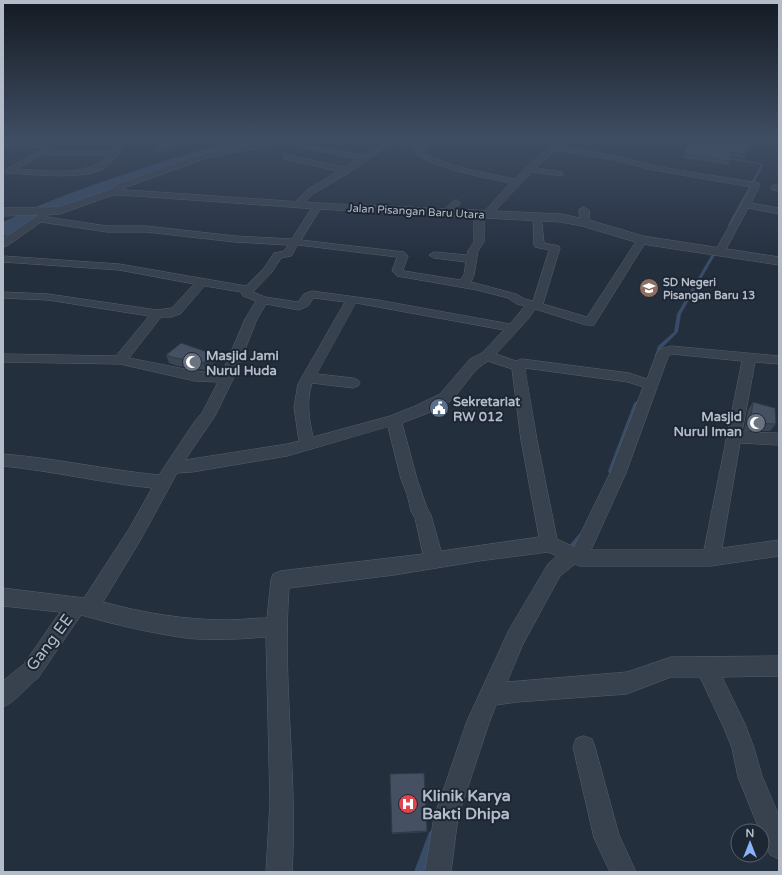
<svg xmlns="http://www.w3.org/2000/svg" width="782" height="875" font-family="'Varela Round',sans-serif">
	<style>
		.lines { fill: none; stroke-linecap: round; stroke-linejoin: round }
		.stream { fill: #394c67; fill-rule: evenodd }
		.river { fill: #394c67; fill-rule: evenodd }
		.minor-casing { stroke: #565f6c; stroke-width: 1 }
		.tertiary-casing { stroke: #565f6c; stroke-width: 1 }
		.minor { fill: #38414e; fill-rule: evenodd }
		.tertiary { fill: #38414e; fill-rule: evenodd }
		.wall { fill: #3b4654 }
		.shaded-wall { fill: #303945 }
		.building { fill: #455162; stroke: #303945 }
		.labels { text-anchor: middle; stroke-width: 4; stroke-linejoin: round; paint-order: stroke }
		.far-street-label { font-size: 11px; fill: #b4bcc9; stroke: #1d2633 }
		.far-poi-label { font-size: 11px; font-weight: bold; fill: #b4bcc9; stroke: #1d2633; text-anchor: start }
		.poi-label { font-size: 13px; font-weight: bold; fill: #b4bcc9; stroke: #1d2633; text-anchor: start }
		.near-street-label { font-size: 16px; fill: #b4bcc9; stroke: #1d2633 }
		.near-poi-label { font-size: 16px; font-weight: bold; fill: #b4bcc9; stroke: #1d2633; text-anchor: start }
	</style>
	<rect width="100%" height="100%" fill="#242f3e"/>
	<g class="lines">
		<g class="stream">
			<polygon points="683,138 685,138 681,146 686,149 693,151 693,153 684,151 679,147"/>
			<polygon points="724,156 764,164 732,225 730,226 728,225 761,165 723,158 723,157"/>
			<polygon points="716,247 719,248 681,314 678,332 662,348 659,357 655,357 655,356 658,346 674,332 677,314"/>
			<polygon points="637,401 640,403 614,471 613,473 609,473 608,471 634,403"/>
			<polygon points="582,532 584,533 585,535 584,537 570,553 568,554 566,553 565,551 566,549 580,533"/>
			<polygon points="432,830 435,832 437,835 424,872 414,872 429,832"/>
		</g>
		<path class="river" d="M255,138H297L295,141L289,143L237,151L205,159L89,199L51,214L11,235L3,236V222C46,201 89,186 134,171C174,158 213,145 255,138Z"/>
		<g class="minor-casing">
			<g id="minor">
				<path d="M53,138H61L60,139L127,138L119,152L120,153C115,157 111,164 105,168C84,181 32,174 7,173L3,171L39,151L44,147L3,148V144L49,142ZM118,140L112,151H49L56,144ZM43,155H109C89,178 45,170 17,169Z"/>
				<polygon points="168,138 176,138 175,146 162,151 156,151 156,147 168,143"/>
				<path d="M288,138H305L293,142L363,155L389,140L422,146L431,138H444L423,152C450,168 484,172 514,179L551,145L527,141V138H538L555,142L558,138H563L565,140L559,146L616,156L654,166L759,183L760,185L751,203L779,208V214L748,208L723,255H715L714,253L751,187L653,170L615,160L555,150L536,168L562,172L563,174L562,176L532,172L490,216H484V242L478,251L474,275L471,282L516,294L525,299L533,301L549,250L535,247L534,245L533,217L535,215H541L544,243L559,246L560,248L543,304L587,317L637,240L642,237L647,240L594,325H586L535,309L528,319L496,354L516,361L522,359L629,373L647,379L657,352L660,349L671,346L779,356V364L755,362L742,432L779,433V445L740,443L722,548L779,540V556L711,566H580L575,564L560,576L523,644L507,682L627,672L671,657L779,656V676L722,677L745,724L754,748L762,776L779,816V859L770,855L762,835V831H760L738,777L732,748L724,728L700,677H671L627,694L517,702L496,705L489,723L458,817L451,872H425L434,817L467,721L509,630L548,564L557,556L548,552L479,561L394,575L289,588C282,683 298,777 292,872H266L270,803L266,637C239,639 213,641 186,638C151,633 116,625 81,615L38,678C26,687 17,701 3,707V681L24,664L60,612L3,606V588L84,598L129,529L152,488C102,483 53,471 3,466V454C55,458 107,470 159,475L195,421L202,413L218,382L195,381L120,364L3,362V354L116,356L149,316L48,300L3,298V292L48,294L157,310L172,308L194,284L119,270L3,262V256L119,264L246,286L264,268L274,253L284,251L288,245L235,242L146,232H107L41,222L7,246L3,247V239L47,209L52,212L47,217L107,226H146L235,236L292,239L314,204L317,203L322,206L301,240L404,252L408,256L403,270L404,271L460,280L464,275L466,262L434,258L429,255L434,252L467,255L468,251L474,242V214L479,211L483,213L510,183C487,178 430,168 414,152L417,149L390,144L350,172L313,194L301,206L298,207L293,204L307,190L338,171L284,159V155H287L344,167L357,159L289,145L285,143L206,158L124,188L115,194H109L108,192L118,184L201,154ZM298,245L397,257L392,271L397,276L477,290L508,298L517,304L525,306L510,324L378,300L312,291L304,294L298,302L265,297L253,292L272,272L281,258L291,256ZM205,286L241,292L243,296L256,301L245,319L222,373L195,371L129,358L161,317H171L180,314ZM314,298L345,302L298,384L294,407L299,441L287,444L185,460L215,416L235,375L257,319L266,304L299,310L308,306ZM356,303L504,330L482,353L470,359L440,394L415,406L390,416L313,437C309,419 306,401 312,383L353,388L358,386L360,383L358,380L353,378L317,374ZM672,354L742,361L704,550H591L626,473L668,357ZM488,361L512,369L521,440L539,537L441,551L431,515L427,508L417,479L402,423C417,417 437,411 450,401C464,389 471,370 488,361ZM525,368L628,382L643,387L610,473L574,547L557,539L537,440ZM388,427L401,479L407,494L411,511L415,518L423,554L280,571L273,574L271,580L267,618C254,618 240,620 227,620C186,620 143,613 103,602L141,539L177,473L192,472L287,456Z"/>
				<polygon points="775,185 779,185 779,191 772,190 771,188 772,186"/>
				<path d="M456,200L461,203L450,214H444L442,212C446,208 451,202 456,200Z"/>
				<polygon points="584,207 589,210 590,223 585,226 580,223 579,210"/>
				<polygon points="584,736 592,739 595,747 619,835 636,872 610,872 594,838 573,747 576,739"/>
			</g>
		</g>
		<g class="tertiary-casing">
			<polygon id="tertiary" points="112,189 317,203 561,214 589,220 643,236 779,257 779,265 642,244 582,226 561,222 317,209 122,195 113,195 60,214 3,216 3,208 59,207"/>
		</g>
		<use href="#minor" class="minor"/>
		<use href="#tertiary" class="tertiary"/>
	</g>
	<g class="wall">
		<polygon points="687,138 773,138 775,140 773,144 751,142 751,148 749,152 746,152 746,154 744,158 730,156 730,161 728,165 684,158"/>
		<polygon points="213,354 215,362 206,370 178,366 169,363 166,355"/>
		<polygon points="753,402 776,424 770,431 744,431 748,410"/>
		<polygon points="390,774 427,831 427,832 392,834"/>
	</g>
	<polygon class="shaded-wall" points="213,354 215,362 206,370 203,363"/>
	<g class="building">
		<polygon points="688,138 773,138 775,140 751,138 751,148 746,148 746,154 730,152 730,161 685,154"/>
		<polygon points="181,343 213,354 203,363 175,358 166,355"/>
		<polygon points="753,402 775,408 776,424 750,423"/>
		<polygon points="424,773 427,831 392,833 390,774"/>
	</g>
	<linearGradient id="sky" x2="0" y2="1"><stop stop-color="#141a22"/><stop offset="0.53" stop-color="#3f4d63"/><stop offset="1" stop-color="#3f4d63" stop-opacity="0"/></linearGradient>
	<rect width="782" height="261" fill="url(#sky)"/>
	<defs>
		<g id="school-disc" transform="scale(1)"><circle r="9.5" fill="#8d6e63" stroke="#1d2633"/><path d="M0-5L7-2L0 1L-7-2ZM-4 1L0 2.5L4 1V4Q0 6-4 4Z" fill="#fff"/></g>
		<g id="mosque-disc" transform="scale(1)"><circle r="9.5" fill="#6b7280" stroke="#1d2633"/><path d="M3.5-4.9A6 6 0 1 0 3.5 4.9A5 5 0 1 1 3.5-4.9Z" fill="#fff"/></g>
		<g id="civic-disc" transform="scale(1)"><circle r="9.5" fill="#5c6f8a" stroke="#1d2633"/><path d="M-.6-6.5H3V-4.5H.6V-3L4-1V1h2V6H-6V1h2V-1L-.6-3ZM-1.2 2.5V6h2.4V2.5Z" fill="#fff"/></g>
		<g id="hospital-disc" transform="scale(1)"><circle r="9.5" fill="#e0444e" stroke="#1d2633"/><path d="M-5-5h3v3.5h4V-5h3V5h-3V1.5h-4V5h-3Z" fill="#fff"/></g>
	</defs>
	<g fill-rule="evenodd">
		<use href="#school-disc" x="649" y="288"/>
		<use href="#mosque-disc" x="192" y="362"/>
		<use href="#civic-disc" x="439" y="408"/>
		<use href="#mosque-disc" x="756" y="423"/>
		<use href="#hospital-disc" x="408" y="804"/>
	</g>
	<g class="labels">
		<g class="far-street-label">
			<text transform="translate(416 211) rotate(3)" y="4">Jalan Pisangan Baru Utara</text>
		</g>
		<g class="far-poi-label">
			<text x="663" y="286">SD Negeri<tspan x="663" dy="13">Pisangan Baru 13</tspan></text>
		</g>
		<g class="poi-label">
			<text x="206" y="360">Masjid Jami<tspan x="206" dy="15">Nurul Huda</tspan></text>
			<text x="453" y="406">Sekretariat<tspan x="453" dy="15">RW 012</tspan></text>
			<text x="742" y="421" text-anchor="end">Masjid<tspan x="742" dy="15">Nurul Iman</tspan></text>
		</g>
		<g class="near-street-label">
			<text transform="translate(49 642) rotate(-53)" y="6">Gang EE</text>
		</g>
		<g class="near-poi-label">
			<text x="422" y="801">Klinik Karya<tspan x="422" dy="18">Bakti Dhipa</tspan></text>
		</g>
	</g>
	<rect width="782" height="875" fill="none" stroke="#b4bcc9" stroke-width="8"/>
	<g transform="translate(750 843)"><circle r="19" fill="#1d2633" stroke="#59626f"/>
	<path d="M0-3L7 15L0 10L-7 15Z" fill="#8ab4f8"/>
	<text y="-6" font-size="11" font-weight="bold" text-anchor="middle" fill="#b4bcc9">N</text>
	</g>
</svg>
